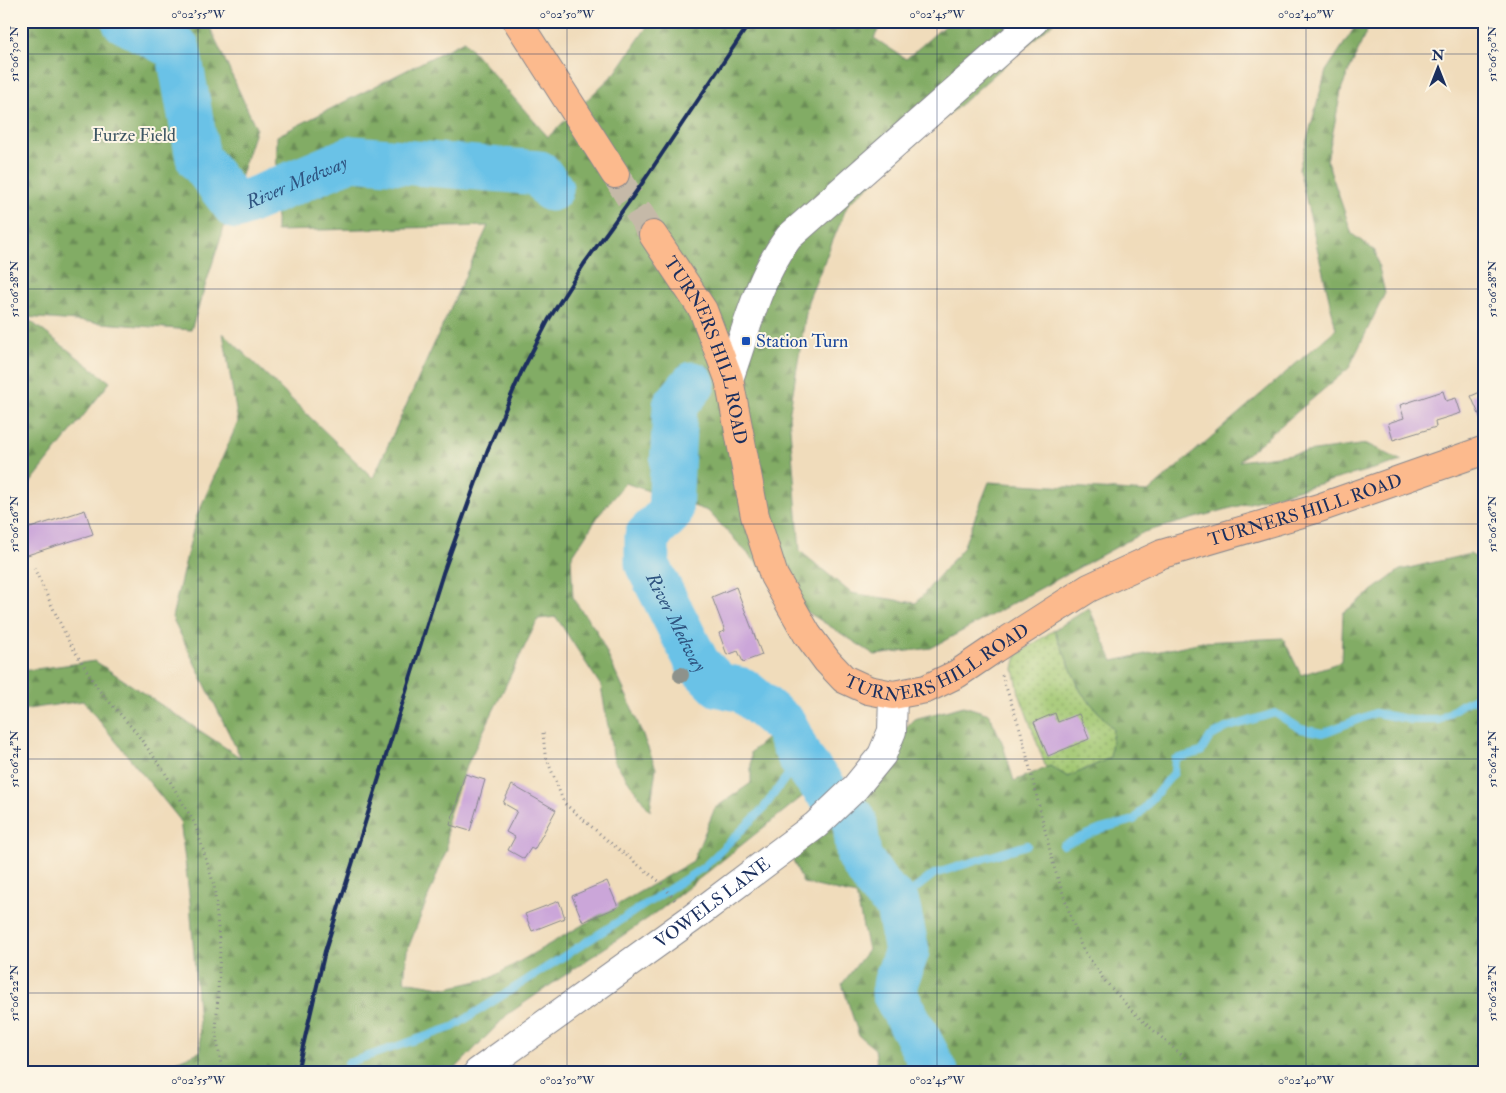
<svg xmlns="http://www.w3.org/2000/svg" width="1506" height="1093" font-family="'IM FELL Double Pica',serif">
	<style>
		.green { fill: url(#green-dots); stroke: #5f7c68 }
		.forest { fill: url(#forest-firs); stroke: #4e6e62 }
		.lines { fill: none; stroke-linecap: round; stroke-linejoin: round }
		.stream { stroke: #6ac2e7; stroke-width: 8 }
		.river { stroke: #6ac2e7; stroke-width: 45 }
		.building { fill: #cba6d9 }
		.major-tunnel { stroke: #c5b9a8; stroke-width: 28; stroke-dasharray: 28 14; stroke-linecap: butt }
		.minor-casing { stroke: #86868c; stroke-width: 30 }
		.major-casing { stroke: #86868c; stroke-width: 30 }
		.path { stroke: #86868c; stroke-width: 3; stroke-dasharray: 1 4; stroke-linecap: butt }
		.minor { stroke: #fff; stroke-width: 28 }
		.major { stroke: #fcba8d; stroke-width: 28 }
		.rail { stroke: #1b2f5e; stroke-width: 4 }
		.tree { fill: #8e928b }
		.ticks { fill: none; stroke: #1b2f5e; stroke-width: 1; stroke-opacity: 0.45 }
		.transit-dot { fill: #1a4fb4; stroke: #fcf5e5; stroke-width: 2 }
		.labels { text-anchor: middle; stroke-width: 4; stroke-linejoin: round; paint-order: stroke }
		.park-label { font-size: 18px; fill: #3d5563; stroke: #fcf5e5 }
		.transit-label { font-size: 18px; fill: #164399; stroke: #fcf5e5; text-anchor: start }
		.street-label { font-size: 18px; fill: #1b2f5e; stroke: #fcf5e5 }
		.water-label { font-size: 19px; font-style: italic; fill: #2f5480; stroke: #fcf5e5 }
		.neatline { fill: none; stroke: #1b2f5e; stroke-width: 2 }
		.ticks-label { font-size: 12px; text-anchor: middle; fill: #1b2f5e }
	</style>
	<defs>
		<pattern id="green-dots" width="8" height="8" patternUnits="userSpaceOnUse" patternTransform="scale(1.25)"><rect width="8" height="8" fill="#a3c873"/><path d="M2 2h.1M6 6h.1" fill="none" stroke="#84a362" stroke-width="1.8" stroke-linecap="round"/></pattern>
		<pattern id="forest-firs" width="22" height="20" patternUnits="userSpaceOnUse" patternTransform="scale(1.25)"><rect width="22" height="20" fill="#82ac65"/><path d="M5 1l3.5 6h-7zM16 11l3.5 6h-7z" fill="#6a8c56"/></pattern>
	</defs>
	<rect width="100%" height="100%" fill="#fcf5e5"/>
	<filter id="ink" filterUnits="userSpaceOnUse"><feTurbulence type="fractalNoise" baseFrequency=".02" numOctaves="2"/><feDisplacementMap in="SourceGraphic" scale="10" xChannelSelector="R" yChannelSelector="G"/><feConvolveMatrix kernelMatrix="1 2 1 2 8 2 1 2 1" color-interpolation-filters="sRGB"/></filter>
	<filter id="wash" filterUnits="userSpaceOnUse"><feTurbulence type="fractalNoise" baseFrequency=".0096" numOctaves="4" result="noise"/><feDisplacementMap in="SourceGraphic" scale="20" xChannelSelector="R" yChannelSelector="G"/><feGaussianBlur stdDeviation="1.12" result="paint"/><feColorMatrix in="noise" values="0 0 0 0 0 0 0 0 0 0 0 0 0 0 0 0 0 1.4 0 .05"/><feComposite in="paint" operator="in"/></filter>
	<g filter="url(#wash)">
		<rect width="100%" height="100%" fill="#f0dcbb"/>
		<polygon class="green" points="1054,630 1081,692 1113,729 1110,758 1068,777 1050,766 1046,768 1019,693 1014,669 1017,655"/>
		<g class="forest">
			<polygon points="21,21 207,21 256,128 191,330 25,317 110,382 24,491 21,491 21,319 23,317 21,317"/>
			<polygon points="651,21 883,21 874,38 906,59 950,21 1055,21 848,204 808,301 789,416 800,551 851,593 916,603 963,548 989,482 1148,492 1336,329 1299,169 1326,71 1359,21 1371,21 1342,87 1327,161 1352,234 1375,251 1385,293 1349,368 1239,461 1367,444 1402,461 1144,532 931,648 875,655 795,604 708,511 625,483 599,515 571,558 573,599 596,630 629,701 656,768 650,811 614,761 601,686 556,617 538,619 465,769 447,820 447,849 407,951 404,981 447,988 491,978 693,861 715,808 751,783 751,752 781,726 812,779 813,788 660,910 508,1014 452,1072 154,1072 201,1051 190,902 180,820 83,701 21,710 21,671 95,661 241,758 172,617 196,518 238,422 223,333 373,478 488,226 276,231 277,136 464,41 548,137 616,72"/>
			<polygon points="1470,554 1485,563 1485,1072 878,1072 875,1049 859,1036 842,984 868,950 856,895 803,883 793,860 901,732 914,719 964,706 989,714 1002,742 1014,781 1050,766 1068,777 1110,758 1113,729 1081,692 1054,630 1089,608 1113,661 1202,642 1283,638 1301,675 1341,662 1343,613 1400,570"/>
		</g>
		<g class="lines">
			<g class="stream">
				<polyline points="1063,845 1101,829 1134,820 1174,773 1175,759 1201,752 1210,737 1226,728 1275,713 1301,729 1323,733 1375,713 1412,720 1439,720 1464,703 1485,694"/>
				<polyline points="897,903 934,874 1027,845"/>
				<polyline points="348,1063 453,1027 704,867 763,809 800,758"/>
			</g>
			<g class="river">
				<path id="s1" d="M124,21L178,49L198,158L236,207L352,158L539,173L551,189"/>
				<path id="s2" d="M693,384L675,406L670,513L647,536V564L698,664L719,685L743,690L785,725L800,758L825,789"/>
				<polyline points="853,818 855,823 859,857 880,888 897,903 907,951 896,981 894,993 936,1072"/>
			</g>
		</g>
		<g id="blocks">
			<g class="building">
				<polygon points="1485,390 1485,417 1481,419 1471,396"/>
				<polygon points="1443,391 1446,401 1456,398 1461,413 1435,421 1436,427 1393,440 1388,423 1404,418 1400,405"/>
				<polygon points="85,510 93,534 21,557 21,531"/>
				<polygon points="736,587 762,655 743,662 738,651 727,655 719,633 725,631 712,597"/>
				<polygon points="1055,713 1058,722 1079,714 1089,739 1048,756 1034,722"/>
				<polygon points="465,774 485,780 470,831 450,825"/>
				<polygon points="512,785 556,810 534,850 531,848 524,859 508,850 515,837 506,832 517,811 503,803"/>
				<polygon points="607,881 618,907 583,922 572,896"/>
				<polygon points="559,901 565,918 532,931 525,914"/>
			</g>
		</g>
	</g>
	<g filter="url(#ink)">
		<use href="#blocks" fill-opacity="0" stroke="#86868c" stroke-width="1"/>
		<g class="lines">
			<polyline class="major-tunnel" points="615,174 653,235"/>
			<g class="minor-casing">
				<g id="minor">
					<path d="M729,379C746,332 758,277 789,237L1034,21"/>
					<path id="s3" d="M478,1072L691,919L816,825L855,788L882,755L892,731L893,695"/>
				</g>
			</g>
			<g class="major-casing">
				<g id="major">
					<polyline points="517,21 615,174"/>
					<path id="s4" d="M653,235L703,310L729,379L755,516L774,576L807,634L827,661L844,679L868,690L893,695L926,689L957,674L994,649L1089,588L1162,554L1319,508L1485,450"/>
				</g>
			</g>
			<g class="path">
				<polyline points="34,568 69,642 99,690 135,731 164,771 195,824 214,885 220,950 216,1032 222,1072"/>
				<polyline points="1002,675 1021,732 1054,867 1081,946 1104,980 1135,1014 1201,1072"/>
				<polyline points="543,733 545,754 564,803 607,840 660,882 675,900"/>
			</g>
			<use href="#minor" class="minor"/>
			<use href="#major" class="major"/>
			<polyline class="rail" points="297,1072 325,951 443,573 488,449 521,373 549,319 584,264 641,185 751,21"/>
		</g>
		<circle class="tree" cx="681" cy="675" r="8"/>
	</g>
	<path class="ticks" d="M198,21V1072M567,21V1072M937,21V1072M1306,21V1072M21,54H1485M21,289H1485M21,524H1485M21,759H1485M21,993H1485"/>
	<rect class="transit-dot" x="741" y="336" width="10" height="10" rx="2.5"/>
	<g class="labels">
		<g class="park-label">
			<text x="134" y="141">Furze Field</text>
		</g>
		<g class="transit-label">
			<text x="756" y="347">Station Turn</text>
		</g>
		<g class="street-label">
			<text dy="6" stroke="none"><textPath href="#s4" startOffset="129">TURNERS HILL ROAD</textPath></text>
			<text dy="6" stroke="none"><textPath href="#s4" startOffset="999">TURNERS HILL ROAD</textPath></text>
			<text dy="6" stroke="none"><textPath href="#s4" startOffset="594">TURNERS HILL ROAD</textPath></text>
			<text dy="6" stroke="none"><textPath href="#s3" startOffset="289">VOWELS LANE</textPath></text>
		</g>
		<g class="water-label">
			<text dy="7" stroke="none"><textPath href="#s1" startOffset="299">River Medway</textPath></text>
			<text dy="7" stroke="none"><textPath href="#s2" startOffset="261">River Medway</textPath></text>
		</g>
	</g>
	<rect width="1506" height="1093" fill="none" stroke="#fcf5e5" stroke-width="55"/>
	<g transform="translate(1438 68)" stroke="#fcf5e5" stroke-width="4" paint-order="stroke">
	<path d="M0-4L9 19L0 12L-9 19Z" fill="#1b2f5e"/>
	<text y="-8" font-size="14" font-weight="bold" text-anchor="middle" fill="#1b2f5e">N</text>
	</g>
	<rect x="28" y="28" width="1450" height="1038" class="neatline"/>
	<g class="ticks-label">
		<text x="198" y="18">0°02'55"W</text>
		<text x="567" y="18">0°02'50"W</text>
		<text x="937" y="18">0°02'45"W</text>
		<text x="1306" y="18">0°02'40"W</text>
		<text transform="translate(14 54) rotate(-90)" y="4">51°06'30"N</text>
		<text transform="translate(1492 54) rotate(-90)" y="4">51°06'30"N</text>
		<text transform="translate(14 289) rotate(-90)" y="4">51°06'28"N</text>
		<text transform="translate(1492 289) rotate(-90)" y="4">51°06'28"N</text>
		<text transform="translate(14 524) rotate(-90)" y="4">51°06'26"N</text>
		<text transform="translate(1492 524) rotate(-90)" y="4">51°06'26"N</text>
		<text transform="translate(14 759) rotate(-90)" y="4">51°06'24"N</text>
		<text transform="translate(1492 759) rotate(-90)" y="4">51°06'24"N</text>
		<text transform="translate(14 993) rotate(-90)" y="4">51°06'22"N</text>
		<text transform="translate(1492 993) rotate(-90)" y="4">51°06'22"N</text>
		<text x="198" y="1084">0°02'55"W</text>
		<text x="567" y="1084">0°02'50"W</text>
		<text x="937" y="1084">0°02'45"W</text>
		<text x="1306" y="1084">0°02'40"W</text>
	</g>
</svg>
